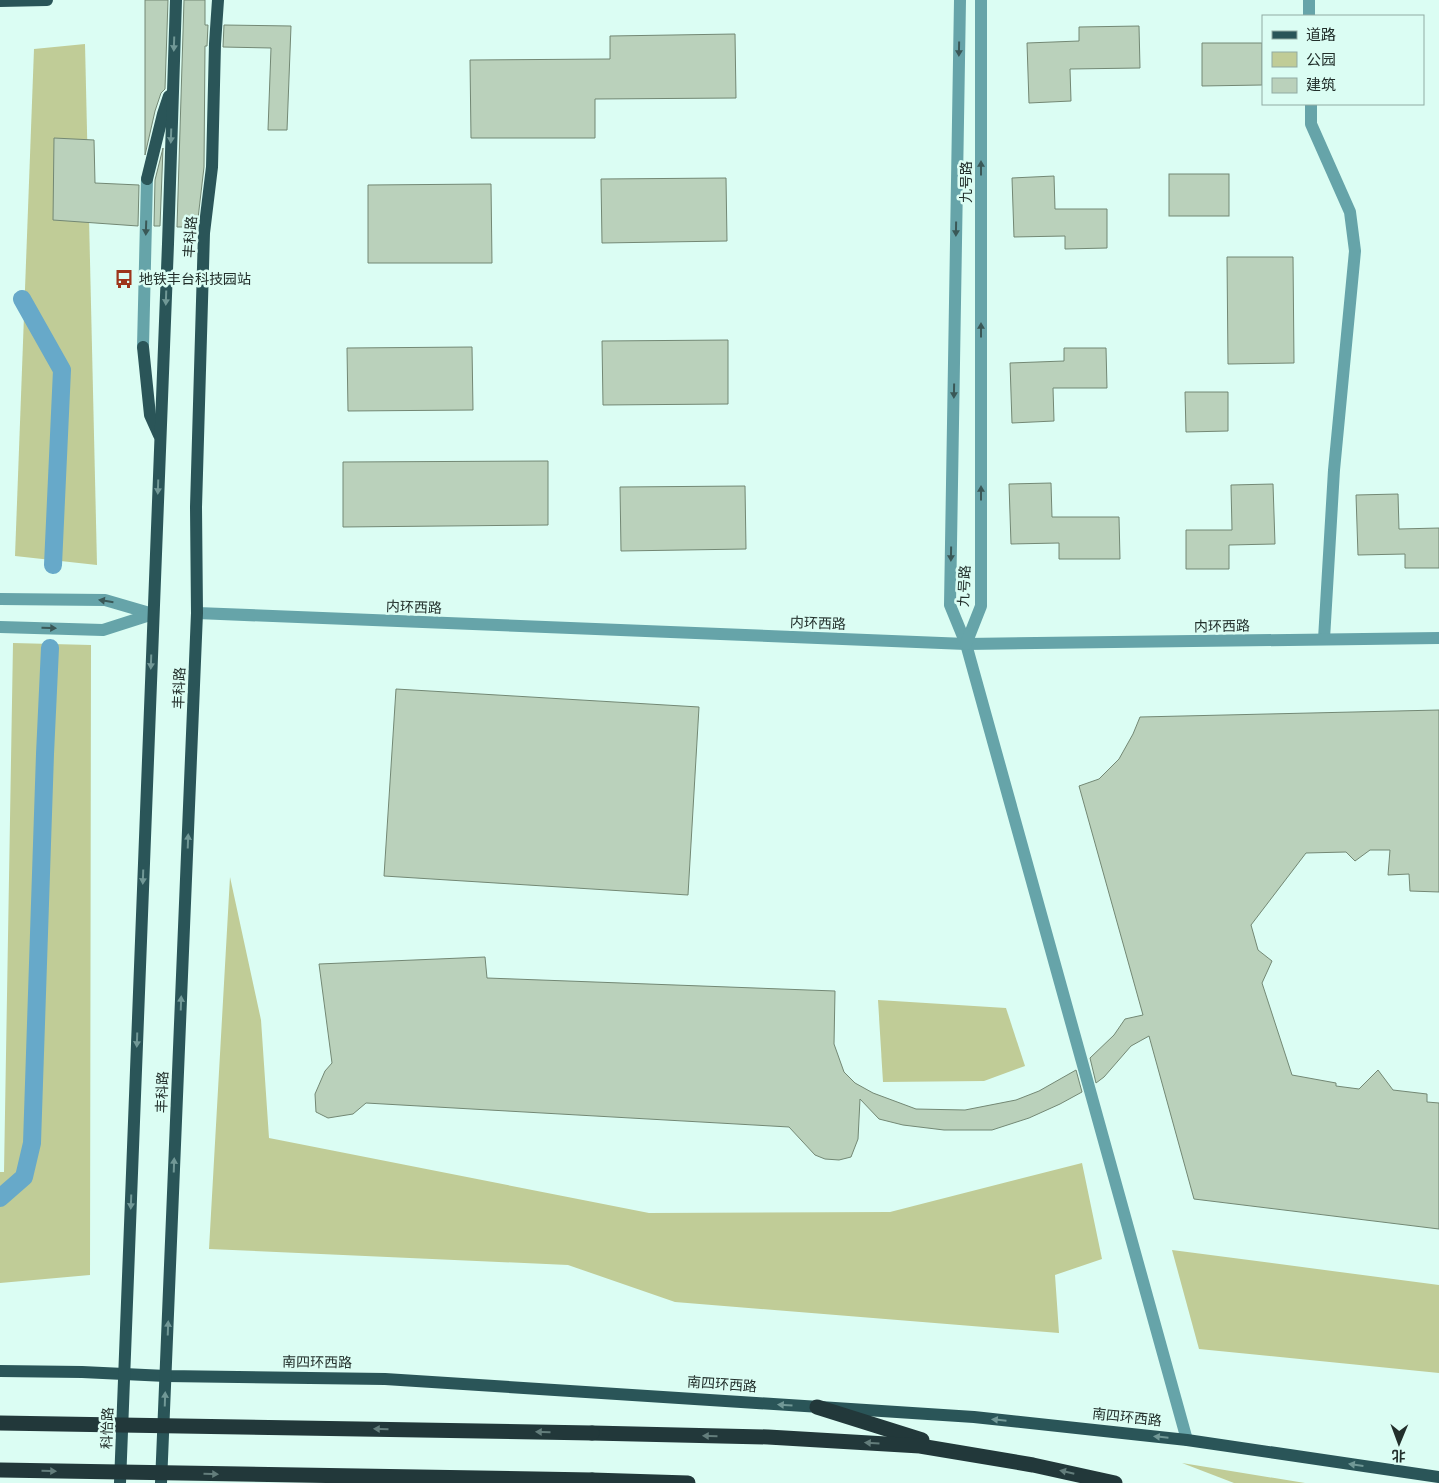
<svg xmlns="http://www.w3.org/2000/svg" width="1439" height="1483" font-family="'Fira Sans','Noto Sans SC',sans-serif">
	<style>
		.green { fill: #c0cc97 }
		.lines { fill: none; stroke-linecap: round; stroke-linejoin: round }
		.canal { stroke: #67a9c9; stroke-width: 18 }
		.building { fill: #bad1bb; stroke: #738874 }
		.minor { stroke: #66a4a9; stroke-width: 12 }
		.major { stroke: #2a5558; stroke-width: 12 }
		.highway { stroke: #22383a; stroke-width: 15 }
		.highway-bridge { stroke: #22383a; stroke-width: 15 }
		.oneway { fill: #719896 }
		.oneway2 { fill: #3a5857 }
		.oneway3 { fill: #637d7b }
		.labels { text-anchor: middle; stroke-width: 5; stroke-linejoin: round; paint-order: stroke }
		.street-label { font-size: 14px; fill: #222f2b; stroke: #dbfdf3 }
		.poi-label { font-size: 14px; fill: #222f2b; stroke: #dbfdf3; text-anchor: start }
	</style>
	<rect width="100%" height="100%" fill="#dbfdf3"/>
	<g class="green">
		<polygon points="85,44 97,565 15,556 34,49"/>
		<polygon points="13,643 91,645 90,1275 0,1283 0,1172 4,1172"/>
		<polygon points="230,877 261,1020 269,1138 649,1213 890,1212 1082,1163 1102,1259 1055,1275 1059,1333 675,1302 568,1265 209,1249"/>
		<polygon points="878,1000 1006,1008 1025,1066 984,1081 883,1082"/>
		<polygon points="1172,1250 1439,1285 1439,1373 1199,1349"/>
		<polygon points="1182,1463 1305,1483 1234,1483"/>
	</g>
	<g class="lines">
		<g class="canal">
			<polyline points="22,299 62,370 53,565"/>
			<polyline points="0,1198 24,1177 32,1143 45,754 50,648"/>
		</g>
	</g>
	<g class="building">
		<polygon points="145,0 168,0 165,89 161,93 155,111 145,155"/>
		<polygon points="184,0 205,0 205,25 208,25 207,46 205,46 204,167 197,227 177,227"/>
		<polygon points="224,25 291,26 287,130 268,130 271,48 223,47"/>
		<polygon points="1139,26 1140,68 1070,69 1071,101 1029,103 1027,43 1079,41 1079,27"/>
		<polygon points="735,34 736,98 595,99 595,138 471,138 470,60 610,59 610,36"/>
		<polygon points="1202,43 1262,43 1262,85 1202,86"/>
		<polygon points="54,138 94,140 95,183 139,185 138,226 53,220"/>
		<polygon points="163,148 160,226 154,226 155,180"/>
		<rect x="1169" y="174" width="60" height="42"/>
		<polygon points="1054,176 1055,209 1107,209 1107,248 1065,249 1065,236 1014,237 1012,178"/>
		<polygon points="726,178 727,241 602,243 601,179"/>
		<polygon points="491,184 492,263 368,263 368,185"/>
		<polygon points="1227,257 1293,257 1294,363 1228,364"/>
		<polygon points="728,340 728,404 603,405 602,341"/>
		<polygon points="472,347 473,410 348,411 347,348"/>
		<polygon points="1064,348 1106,348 1107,388 1053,388 1054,421 1012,423 1010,363 1064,361"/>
		<polygon points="1185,392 1228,392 1228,431 1186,432"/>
		<polygon points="548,461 548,525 343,527 343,462"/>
		<polygon points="1051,483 1052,517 1119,517 1120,559 1059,559 1059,543 1011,544 1009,484"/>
		<polygon points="1273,484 1275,544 1229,545 1229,569 1186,569 1186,530 1232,530 1231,485"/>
		<polygon points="745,486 746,549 621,551 620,487"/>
		<polygon points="1398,494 1399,529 1439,528 1439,568 1405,568 1405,554 1358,555 1356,495"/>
		<polygon points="396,689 699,707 688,895 384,876"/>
		<polygon points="1439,710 1439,892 1410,891 1409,874 1388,875 1390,850 1370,850 1355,861 1346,852 1306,853 1251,925 1258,950 1272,961 1262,983 1292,1075 1336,1083 1336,1086 1359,1089 1378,1070 1393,1090 1427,1094 1427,1102 1439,1103 1439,1229 1194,1199 1149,1036 1131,1046 1104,1077 1096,1083 1090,1058 1114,1035 1125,1019 1143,1015 1079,786 1099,779 1119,759 1133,734 1140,717"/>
		<polygon points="485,957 487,978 835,991 834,1044 844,1072 855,1083 873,1093 916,1109 965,1110 1016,1100 1039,1091 1076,1070 1082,1092 1060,1104 1029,1118 992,1130 944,1130 903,1125 879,1119 860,1099 858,1139 851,1157 839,1160 825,1159 815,1155 789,1127 366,1103 353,1114 328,1118 316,1112 315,1094 325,1071 332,1063 319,964"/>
	</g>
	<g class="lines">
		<g class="minor">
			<polyline points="960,0 950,605 966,644 1187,1440"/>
			<polyline points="1309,0 1309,16"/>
			<polyline points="1311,104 1311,124 1350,212 1355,251 1334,470 1324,639"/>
			<polyline points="143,347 147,179"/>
			<polyline points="0,599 105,600 153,614"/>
			<polyline points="197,613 966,644 1439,638"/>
			<polyline points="0,627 103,630 153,614"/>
			<polyline points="966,644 981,606 981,0"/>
		</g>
		<g class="major">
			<polyline points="0,1 47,0"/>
			<polyline points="147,179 163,114 169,96"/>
			<polyline points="143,347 150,415 159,435"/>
			<polyline points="0,1371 82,1372 166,1376 385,1379 974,1417 1187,1440 1439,1477"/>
			<polyline points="120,1483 168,244 176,0"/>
			<polyline points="161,1483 197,613 196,507 204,233 212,167 215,44 218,0"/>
		</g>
		<g class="highway">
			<polyline points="817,1407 922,1440"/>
			<polyline points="592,1433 768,1437 920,1446 1033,1465 1115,1483"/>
			<polyline points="592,1480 688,1483"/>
		</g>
		<g class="highway-bridge">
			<polyline points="0,1423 592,1433"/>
			<polyline points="0,1470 592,1480"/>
		</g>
	</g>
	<defs><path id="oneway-solid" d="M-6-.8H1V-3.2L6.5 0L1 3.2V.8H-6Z" transform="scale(1.25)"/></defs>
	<g class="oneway">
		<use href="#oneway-solid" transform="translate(174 44) rotate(92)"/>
		<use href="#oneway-solid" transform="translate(171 136) rotate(92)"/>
		<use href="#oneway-solid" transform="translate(166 298) rotate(92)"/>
		<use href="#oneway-solid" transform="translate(158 487) rotate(92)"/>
		<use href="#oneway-solid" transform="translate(151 662) rotate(92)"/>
		<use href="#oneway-solid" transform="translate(188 841) rotate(-88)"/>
		<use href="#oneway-solid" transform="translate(143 877) rotate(92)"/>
		<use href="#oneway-solid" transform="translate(181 1003) rotate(-88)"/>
		<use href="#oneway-solid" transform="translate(137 1040) rotate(92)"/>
		<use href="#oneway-solid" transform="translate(174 1165) rotate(-88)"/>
		<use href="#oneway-solid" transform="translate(131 1202) rotate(92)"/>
		<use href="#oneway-solid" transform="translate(168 1328) rotate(-88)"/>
		<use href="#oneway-solid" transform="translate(165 1399) rotate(-88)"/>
		<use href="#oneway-solid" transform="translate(785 1405) rotate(-176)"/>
		<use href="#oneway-solid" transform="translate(999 1420) rotate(-174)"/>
		<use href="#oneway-solid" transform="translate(1161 1437) rotate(-174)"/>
		<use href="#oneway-solid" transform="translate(1356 1465) rotate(-172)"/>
	</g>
	<g class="oneway2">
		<use href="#oneway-solid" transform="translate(959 49) rotate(91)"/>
		<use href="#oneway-solid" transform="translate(981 168) rotate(-90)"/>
		<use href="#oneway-solid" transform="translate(146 228) rotate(92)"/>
		<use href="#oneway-solid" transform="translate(956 229) rotate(91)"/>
		<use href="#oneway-solid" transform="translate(981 330) rotate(-90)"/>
		<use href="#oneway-solid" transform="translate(954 391) rotate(91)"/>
		<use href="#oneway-solid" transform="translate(981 493) rotate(-90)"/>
		<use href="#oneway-solid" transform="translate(951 554) rotate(91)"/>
		<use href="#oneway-solid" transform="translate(106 601) rotate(-171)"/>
		<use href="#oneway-solid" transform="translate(49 628) rotate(2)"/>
	</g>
	<g class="oneway3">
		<use href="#oneway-solid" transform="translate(381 1429) rotate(-179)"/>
		<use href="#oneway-solid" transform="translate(543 1432) rotate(-179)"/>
		<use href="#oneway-solid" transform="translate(710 1436) rotate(-179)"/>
		<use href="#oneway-solid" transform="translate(872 1443) rotate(-177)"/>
		<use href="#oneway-solid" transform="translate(49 1471) rotate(1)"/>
		<use href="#oneway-solid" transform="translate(1067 1472) rotate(-167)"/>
		<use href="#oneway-solid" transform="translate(211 1474) rotate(1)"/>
	</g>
	<defs>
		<g id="bus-bare" transform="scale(1.5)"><path d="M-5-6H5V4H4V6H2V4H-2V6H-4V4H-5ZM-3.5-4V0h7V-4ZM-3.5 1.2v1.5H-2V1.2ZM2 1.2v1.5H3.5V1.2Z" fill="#9d351b" stroke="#dbfdf3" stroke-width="2.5" paint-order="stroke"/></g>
	</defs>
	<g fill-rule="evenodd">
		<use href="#bus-bare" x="124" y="279"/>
	</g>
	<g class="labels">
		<g class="street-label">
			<text transform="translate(966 182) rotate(-90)" y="5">九号路</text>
			<text transform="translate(190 237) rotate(-86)" y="5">丰科路</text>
			<text transform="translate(964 586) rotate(-87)" y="5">九号路</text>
			<text transform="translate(414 607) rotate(2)" y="5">内环西路</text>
			<text transform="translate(818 623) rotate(2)" y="5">内环西路</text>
			<text transform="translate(1222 626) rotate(-1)" y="5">内环西路</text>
			<text transform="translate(179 688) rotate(-88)" y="5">丰科路</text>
			<text transform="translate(162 1092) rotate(-88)" y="5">丰科路</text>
			<text transform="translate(317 1362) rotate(1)" y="5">南四环西路</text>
			<text transform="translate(722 1384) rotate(4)" y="5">南四环西路</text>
			<text transform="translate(1127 1417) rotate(6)" y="5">南四环西路</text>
			<text transform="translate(107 1428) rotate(-88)" y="5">科怡路</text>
		</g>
		<g class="poi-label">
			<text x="139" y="284">地铁丰台科技园站</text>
		</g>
	</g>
	<rect x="1262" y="15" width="162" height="90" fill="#dbfdf3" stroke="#91aba3"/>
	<rect x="1272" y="31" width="25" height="8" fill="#2a5558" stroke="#91aba3"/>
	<text x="1306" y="40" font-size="15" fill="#222f2b">道路</text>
	<rect x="1272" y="52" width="25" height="15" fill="#c0cc97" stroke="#91aba3"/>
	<text x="1306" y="65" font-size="15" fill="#222f2b">公园</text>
	<rect x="1272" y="78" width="25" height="15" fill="#bad1bb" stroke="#91aba3"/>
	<text x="1306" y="90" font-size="15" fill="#222f2b">建筑</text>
	<g transform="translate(1399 1443) rotate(181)" stroke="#dbfdf3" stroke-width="4" paint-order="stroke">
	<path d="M0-4L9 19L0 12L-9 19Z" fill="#222f2b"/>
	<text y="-8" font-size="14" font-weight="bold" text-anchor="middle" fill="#222f2b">北</text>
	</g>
</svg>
